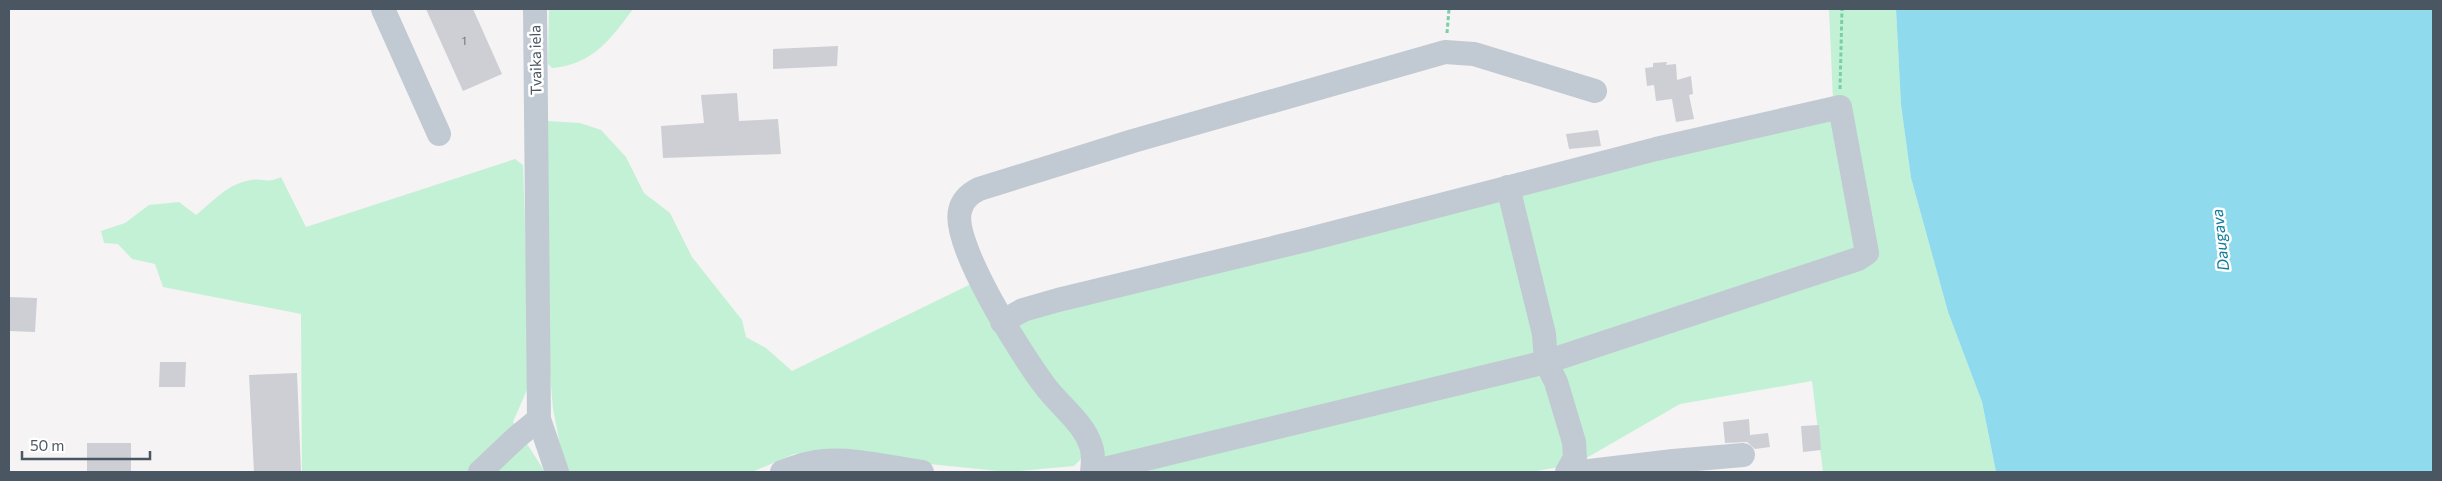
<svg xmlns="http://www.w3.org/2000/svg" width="2442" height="481" font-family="Commissioner,sans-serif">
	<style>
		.green { fill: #c3f1d5 }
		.water { fill: #90daee }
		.building { fill: #cdcfd5 }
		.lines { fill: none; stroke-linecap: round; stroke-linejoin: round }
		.path { stroke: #7ad0a6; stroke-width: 3; stroke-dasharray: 4 2.5; stroke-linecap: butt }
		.minor { stroke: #c1cad2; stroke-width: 24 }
		.labels { text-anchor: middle; stroke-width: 5; stroke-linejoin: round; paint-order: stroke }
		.number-label { font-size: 12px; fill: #6b747e }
		.street-label { font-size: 15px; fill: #4a5661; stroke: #fff }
		.water-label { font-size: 16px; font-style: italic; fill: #0c7c9b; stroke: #fff }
	</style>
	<rect width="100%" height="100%" fill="#f5f3f3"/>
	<g class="green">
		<path d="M549,9H633C611,39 592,65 552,68L548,64Z"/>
		<polygon points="1829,9 1896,9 1901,105 1911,178 1948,312 1982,402 1996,472 1823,472 1812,381 1680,404 1576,464 1531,472 1144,472 1135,455 1107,462 1042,370 1013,321 1833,99"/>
		<polygon points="547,121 580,123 601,130 626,157 644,193 670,213 692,257 742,320 746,337 766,348 792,371 971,284 1076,430 1082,458 1074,466 1008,472 920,463 829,450 794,454 752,472 567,472 564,465 553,409 544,302"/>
		<path d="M515,159L523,165L530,368L529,385L513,422L545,472H302L301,314L163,287L155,264L132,259L118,244L104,243L101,231L125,223L149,205L179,202L196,215C215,200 227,184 251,180C265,178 266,184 281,177L306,227Z"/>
	</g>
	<polygon class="water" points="1896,9 2433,9 2433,472 1996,472 1982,402 1948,312 1911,178 1901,105"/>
	<g class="building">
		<polygon points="426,9 473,9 502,74 463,91"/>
		<polygon points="838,46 837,66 773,69 773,49"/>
		<polygon points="1667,62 1666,65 1676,64 1677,80 1691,76 1693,94 1689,95 1694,119 1676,122 1672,99 1656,101 1654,85 1647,86 1645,68 1653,67 1653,63"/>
		<polygon points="737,93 739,121 778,119 781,154 663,158 661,126 704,123 701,95"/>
		<polygon points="1598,130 1601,146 1569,149 1566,134"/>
		<polygon points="9,297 37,298 35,332 9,331"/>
		<polygon points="160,362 186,362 185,387 159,387"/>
		<polygon points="297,373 301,472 254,472 249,375"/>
		<polygon points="1749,419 1750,435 1768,433 1770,447 1755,449 1747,442 1725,443 1723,422"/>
		<polygon points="1819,425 1821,450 1803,452 1801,426"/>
		<rect x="87" y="443" width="44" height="29"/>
	</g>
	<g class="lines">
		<g class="path">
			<polyline points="1447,33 1449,9"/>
			<polyline points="1840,89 1842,9"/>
		</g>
		<g class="minor">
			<polyline points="383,9 439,134"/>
			<polyline points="535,9 539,419 557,472"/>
			<polyline points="1508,187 1544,334 1546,362 1556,382 1574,442 1575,458 1567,472"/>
			<path d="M1002,322L1023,310L1058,300L1306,240L1656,149L1840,107L1867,253L1858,259L1546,362L1092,472C1093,464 1094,454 1091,446C1084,423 1059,405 1045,386C1023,357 951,244 960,211C962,200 969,194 979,189L1133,141L1445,52L1474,54L1595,91"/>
			<polyline points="480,472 517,437 539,419"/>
			<path d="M782,472C795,467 809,462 823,461C855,458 891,468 922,472"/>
			<polyline points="1581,472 1673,461 1743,455"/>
		</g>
	</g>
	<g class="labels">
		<g class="number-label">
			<text x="464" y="45">1</text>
		</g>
		<g class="street-label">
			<text transform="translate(536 60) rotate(-91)" y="5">Tvaika iela</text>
		</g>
		<g class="water-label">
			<text transform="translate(2220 240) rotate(-96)" y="6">Daugava</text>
		</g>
	</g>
	<rect width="2442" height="481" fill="none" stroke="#4a5661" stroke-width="20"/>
	<path d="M22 451v8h128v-8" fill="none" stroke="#4a5661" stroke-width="2.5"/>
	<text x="30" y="451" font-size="15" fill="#4a5661" stroke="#ffffff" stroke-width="4" paint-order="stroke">50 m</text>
</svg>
